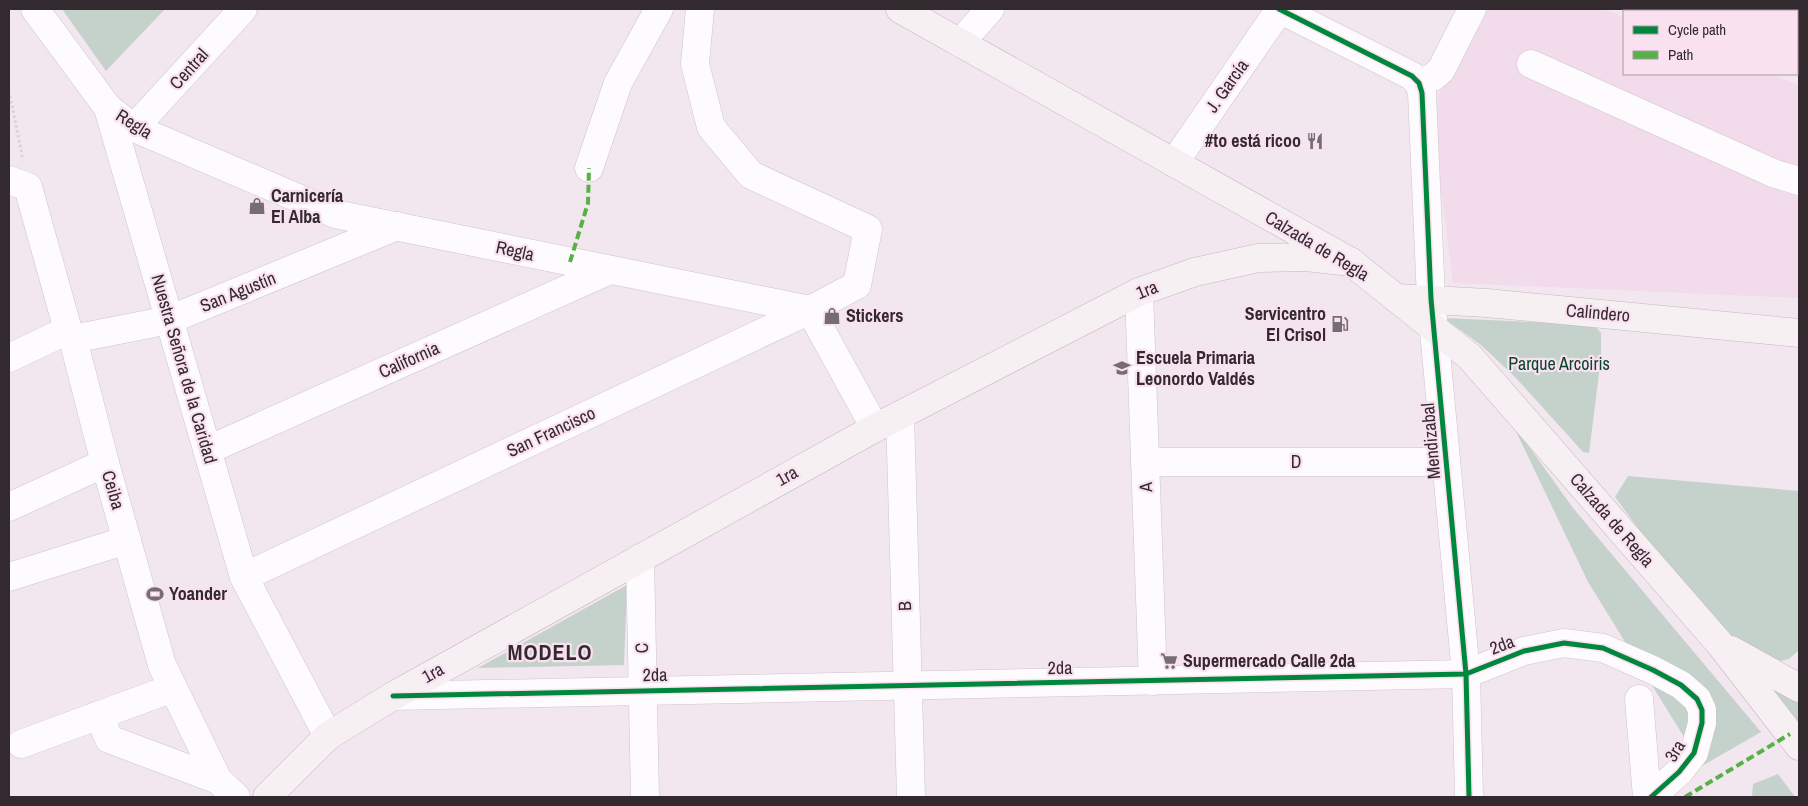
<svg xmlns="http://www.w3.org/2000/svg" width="1808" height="806" font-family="'Archivo Narrow',sans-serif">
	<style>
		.built { fill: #f2dceb }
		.green { fill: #c5d1cb }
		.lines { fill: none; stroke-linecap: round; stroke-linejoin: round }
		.minor-casing { stroke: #cec4ca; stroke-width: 29 }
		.major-casing { stroke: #c5b6c0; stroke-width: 29 }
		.path { stroke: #d8d3d6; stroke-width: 3; stroke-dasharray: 2.5 2.5; stroke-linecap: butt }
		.minor { stroke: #fdfbfd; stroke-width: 28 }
		.major { stroke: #f6f0f3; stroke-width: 28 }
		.quiet { stroke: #56b246; stroke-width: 4; stroke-dasharray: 8 4; stroke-linecap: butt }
		.cycleway-casing { stroke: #f9e1f0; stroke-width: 8 }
		.cycleway { stroke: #00873e; stroke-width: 5 }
		.labels { text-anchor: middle; stroke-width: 4.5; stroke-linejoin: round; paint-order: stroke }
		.street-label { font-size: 18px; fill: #332a30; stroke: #f9e1f0 }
		.poi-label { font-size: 18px; font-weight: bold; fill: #332a30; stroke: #f9e1f0; text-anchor: start }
		.park-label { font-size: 18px; fill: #07452c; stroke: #f9e1f0 }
		.district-label { font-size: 22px; font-weight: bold; letter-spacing: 1px; fill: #332a30; stroke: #f9e1f0 }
	</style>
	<rect width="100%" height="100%" fill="#f3e7ef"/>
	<polygon class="built" points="1479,9 1604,9 1624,17 1624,74 1771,74 1799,85 1799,298 1453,283 1431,112"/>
	<g class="green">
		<polygon points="62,9 165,9 106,71"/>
		<polygon points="1444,318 1594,325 1601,333 1601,358 1589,453 1583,452 1516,378 1481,345"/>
		<polygon points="1512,423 1573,508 1761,732 1702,766 1588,582"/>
		<polygon points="1628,476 1799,491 1799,646 1798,651 1789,659 1776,662 1738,643 1675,578 1615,497"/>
		<polygon points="627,585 624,665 478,668"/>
		<polygon points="1767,685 1799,696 1799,726"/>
		<polygon points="1778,774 1795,797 1752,797 1753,784"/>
	</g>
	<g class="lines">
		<g class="minor-casing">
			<g id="minor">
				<polyline points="35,9 108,108 244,577 328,736"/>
				<polyline points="1279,9 1412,76 1419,83 1422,93 1431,299 1466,674 1469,797"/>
				<polyline points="960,43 990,9"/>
				<polyline points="1531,64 1773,173 1799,181"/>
				<polyline points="1419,83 1433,77 1441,70 1472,9"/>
				<polyline points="108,108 134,128 335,214 810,310 875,428"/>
				<polyline points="134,128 243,9"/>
				<polyline points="1174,163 1280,9"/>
				<polyline points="589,168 618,83 659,9"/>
				<polyline points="9,180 28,187 68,330 73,339 105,463 162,665 218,780 236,797"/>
				<polyline points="1139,292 1153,681"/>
				<polyline points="73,339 169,320 397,226"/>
				<polyline points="9,358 68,330"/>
				<polyline points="900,415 911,797"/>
				<polyline points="208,450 610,270"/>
				<polyline points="1145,462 1446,462"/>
				<polyline points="9,507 105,463"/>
				<polyline points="640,558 645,797"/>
				<polyline points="9,577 127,540"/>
				<polyline points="244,577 810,310 857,285 868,229 751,175 711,127 695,64 700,9"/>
				<polyline points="393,696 1466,674 1524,651 1564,643 1603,648 1653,670 1681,685 1697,699 1702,710 1702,723 1694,753 1679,772 1651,797"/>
				<polyline points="1639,699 1647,797"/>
				<polyline points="99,715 109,739 218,780"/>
				<polyline points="21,744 173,688"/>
			</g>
		</g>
		<g class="major-casing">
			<g id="major">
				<polyline points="900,9 1351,262 1470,357 1720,644 1799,746"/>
				<polyline points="1396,298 1487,303 1799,333"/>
				<polyline points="1731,650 1799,688"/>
				<polyline points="267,797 328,736 393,696 875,428 1139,292 1195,272 1258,258 1306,257 1351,262"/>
			</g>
		</g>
		<polyline class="path" points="9,91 23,160"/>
		<use href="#minor" class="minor"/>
		<use href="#major" class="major"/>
		<g class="quiet">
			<polyline points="570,262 588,203 589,168"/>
			<polyline points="1685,797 1790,734"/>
		</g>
		<g class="cycleway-casing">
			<g id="cycleway">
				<polyline points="1279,9 1412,76 1419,83 1422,93 1431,299 1466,674 1469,797"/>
				<polyline points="393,696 1466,674 1524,651 1564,643 1603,648 1653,670 1681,685 1697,699 1702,710 1702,723 1694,753 1679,772 1651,797"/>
			</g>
		</g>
		<use href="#cycleway" class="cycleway"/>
	</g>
	<defs>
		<g id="restaurant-bare" transform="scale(1.35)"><path d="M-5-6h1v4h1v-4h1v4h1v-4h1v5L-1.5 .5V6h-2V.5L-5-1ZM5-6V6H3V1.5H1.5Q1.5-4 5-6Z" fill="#766c73" stroke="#f9e1f0" stroke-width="2.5" paint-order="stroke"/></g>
		<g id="shop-bare" transform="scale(1.35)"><path d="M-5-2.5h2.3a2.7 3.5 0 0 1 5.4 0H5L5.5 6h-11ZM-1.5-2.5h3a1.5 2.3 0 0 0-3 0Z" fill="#766c73" stroke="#f9e1f0" stroke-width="2.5" paint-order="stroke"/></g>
		<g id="fuel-bare" transform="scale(1.35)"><path d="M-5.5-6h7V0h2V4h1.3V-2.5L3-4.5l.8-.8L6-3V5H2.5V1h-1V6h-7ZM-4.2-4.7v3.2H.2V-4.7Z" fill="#766c73" stroke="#f9e1f0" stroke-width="2.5" paint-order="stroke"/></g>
		<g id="school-bare" transform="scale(1.35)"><path d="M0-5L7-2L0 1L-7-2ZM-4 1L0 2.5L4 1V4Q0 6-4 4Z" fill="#766c73" stroke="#f9e1f0" stroke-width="2.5" paint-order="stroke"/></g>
		<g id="stadium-bare" transform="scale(1.35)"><path d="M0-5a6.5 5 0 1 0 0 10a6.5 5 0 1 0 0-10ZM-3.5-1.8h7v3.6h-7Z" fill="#766c73" stroke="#f9e1f0" stroke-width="2.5" paint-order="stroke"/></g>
		<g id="supermarket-bare" transform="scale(1.35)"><path d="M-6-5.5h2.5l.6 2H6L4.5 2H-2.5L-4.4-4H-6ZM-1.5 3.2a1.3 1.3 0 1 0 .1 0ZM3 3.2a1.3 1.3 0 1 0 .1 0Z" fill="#766c73" stroke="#f9e1f0" stroke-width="2.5" paint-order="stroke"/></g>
	</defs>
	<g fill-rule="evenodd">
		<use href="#restaurant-bare" x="1315" y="141"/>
		<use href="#shop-bare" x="257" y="206"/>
		<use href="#shop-bare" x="832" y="316"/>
		<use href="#fuel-bare" x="1340" y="324"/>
		<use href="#school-bare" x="1122" y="368"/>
		<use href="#stadium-bare" x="155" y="594"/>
		<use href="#supermarket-bare" x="1169" y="661"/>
	</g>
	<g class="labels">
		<g class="street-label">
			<text transform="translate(189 69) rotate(-48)" y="6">Central</text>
			<text transform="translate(1227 86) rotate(-55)" y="6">J. García</text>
			<text transform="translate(134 124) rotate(32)" y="6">Regla</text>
			<text transform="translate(1317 246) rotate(31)" y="6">Calzada de Regla</text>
			<text transform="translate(515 251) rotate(12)" y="6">Regla</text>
			<text transform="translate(1147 290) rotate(-22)" y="6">1ra</text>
			<text transform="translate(238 292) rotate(-22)" y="6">San Agustín</text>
			<text transform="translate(1598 313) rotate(5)" y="6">Calindero</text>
			<text transform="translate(409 360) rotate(-24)" y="6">California</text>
			<text transform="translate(184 369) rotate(74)" y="6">Nuestra Señora de la Caridad</text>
			<text transform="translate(551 432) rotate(-25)" y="6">San Francisco</text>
			<text transform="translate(1431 441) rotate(-95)" y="6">Mendizabal</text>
			<text x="1296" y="468">D</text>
			<text transform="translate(787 476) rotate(-29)" y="6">1ra</text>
			<text transform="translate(1146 487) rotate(-92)" y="6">A</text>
			<text transform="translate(113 490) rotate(74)" y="6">Ceiba</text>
			<text transform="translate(1612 520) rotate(49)" y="6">Calzada de Regla</text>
			<text transform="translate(905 606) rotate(-92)" y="6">B</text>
			<text transform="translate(1502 645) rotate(-21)" y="6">2da</text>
			<text transform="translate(642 648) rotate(-91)" y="6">C</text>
			<text transform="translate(1060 668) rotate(-1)" y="6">2da</text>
			<text transform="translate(433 673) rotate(-29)" y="6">1ra</text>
			<text transform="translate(655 675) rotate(-1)" y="6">2da</text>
			<text transform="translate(1675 751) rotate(-58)" y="6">3ra</text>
		</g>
		<g class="poi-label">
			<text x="1301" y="147" text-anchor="end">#to está ricoo</text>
			<text x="271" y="202">Carnicería<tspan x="271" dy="21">El Alba</tspan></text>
			<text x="1326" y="320" text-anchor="end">Servicentro<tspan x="1326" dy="21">El Crisol</tspan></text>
			<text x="846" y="322">Stickers</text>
			<text x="1136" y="364">Escuela Primaria<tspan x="1136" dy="21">Leonordo Valdés</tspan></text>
			<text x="169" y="600">Yoander</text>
			<text x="1183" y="667">Supermercado Calle 2da</text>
		</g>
		<g class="park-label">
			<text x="1559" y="370">Parque Arcoiris</text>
		</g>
		<g class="district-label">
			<text x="550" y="660">MODELO</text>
		</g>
	</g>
	<rect width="1808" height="806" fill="none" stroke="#332a30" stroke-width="20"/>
	<rect x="1623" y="10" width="175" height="65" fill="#f9e1f0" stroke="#aa98a3"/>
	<rect x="1633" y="26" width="25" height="8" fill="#00873e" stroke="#aa98a3"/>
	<text x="1668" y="35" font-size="15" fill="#332a30">Cycle path</text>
	<rect x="1633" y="51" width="25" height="8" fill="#56b246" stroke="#aa98a3"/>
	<text x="1668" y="60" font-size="15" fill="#332a30">Path</text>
</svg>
